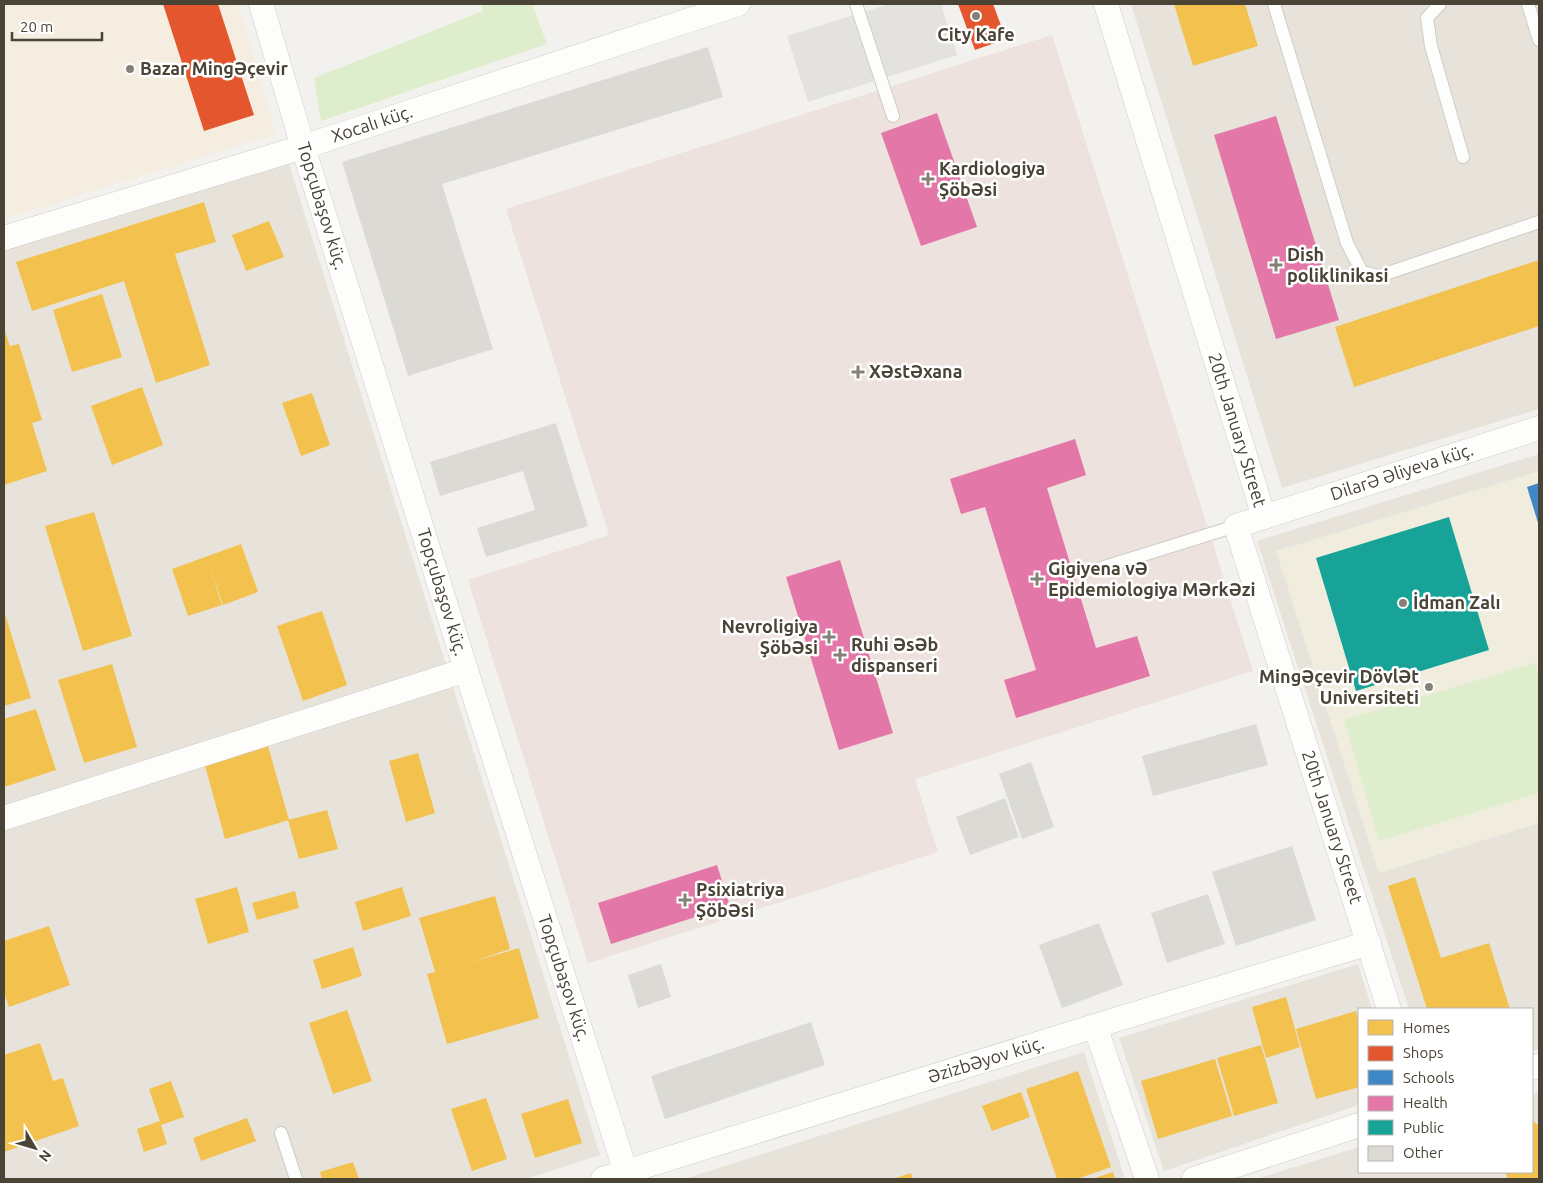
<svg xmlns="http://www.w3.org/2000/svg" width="1543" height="1183" font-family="Ubuntu,sans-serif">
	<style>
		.residential { fill: #e7e3da }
		.commercial { fill: #f5eee0 }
		.education { fill: #f0eddf }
		.medical { fill: #ede2dd }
		.green { fill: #deeecc }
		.parking { fill: #e4e2de }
		.homes { fill: #f2c14e }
		.shops { fill: #e4572e }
		.schools { fill: #3f88c5 }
		.health { fill: #e377a8 }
		.public { fill: #17a398 }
		.building { fill: #dcdad5 }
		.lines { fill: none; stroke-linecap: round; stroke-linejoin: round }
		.lane-casing { stroke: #ceccc7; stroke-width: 14 }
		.street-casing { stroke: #ceccc7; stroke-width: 25 }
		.lane { stroke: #fdfdfc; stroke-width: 12 }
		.street { stroke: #fdfdfc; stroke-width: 24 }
		.poi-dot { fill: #858177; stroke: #fff; stroke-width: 2 }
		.labels { text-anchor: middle; stroke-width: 5; stroke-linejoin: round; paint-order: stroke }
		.poi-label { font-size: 18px; font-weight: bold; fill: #4a4437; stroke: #fff; text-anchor: start }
		.street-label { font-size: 18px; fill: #4a4437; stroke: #fff }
	</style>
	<rect width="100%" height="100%" fill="#f2f1ed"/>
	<g class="residential">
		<polygon points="1131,4 1539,4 1539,409 1282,488"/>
		<polygon points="288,161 600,1155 526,1179 4,1179 4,248"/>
		<polygon points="1539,454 1539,1049 1532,1051 1532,1009 1409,1009 1257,541"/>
		<polygon points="1358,964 1372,1009 1359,1009 1359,1105 1164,1171 1119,1038"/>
		<polygon points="1084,1052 1125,1179 684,1179"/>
		<polygon points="1539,1092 1539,1179 1256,1179 1359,1147 1359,1172 1532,1172 1532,1094"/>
	</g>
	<polygon class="commercial" points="4,4 238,4 276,134 4,219"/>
	<polygon class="education" points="1539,471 1539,823 1379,873 1276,551"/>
	<polygon class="medical" points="1052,35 1253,671 915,779 938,852 588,963 468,580 609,535 506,209"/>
	<g class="green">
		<polygon points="481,4 532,4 547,44 321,121 314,78 483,11"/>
		<polygon points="1535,663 1539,677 1539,793 1379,841 1344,720"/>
	</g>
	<polygon class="parking" points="889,4 941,4 957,55 808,102 787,36"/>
	<g class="homes">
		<polygon points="1174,4 1245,4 1258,46 1193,66"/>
		<polygon points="204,202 216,242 175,254 210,365 156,383 124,281 32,311 16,262"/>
		<polygon points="269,221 284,257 246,271 232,235"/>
		<polygon points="1539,260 1539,326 1354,387 1335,327"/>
		<polygon points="102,294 122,357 72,372 53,310"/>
		<polygon points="4,329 10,346 19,344 42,420 32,423 47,471 4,485"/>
		<polygon points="142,387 163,445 112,465 91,406"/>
		<polygon points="312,393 330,445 301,456 282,403"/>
		<polygon points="94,512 132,636 83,651 45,526"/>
		<polygon points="241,544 258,592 223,605 209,565 222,605 188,616 172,569"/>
		<polygon points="322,611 347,685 303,701 277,626"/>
		<polygon points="4,614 5,614 31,698 4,706"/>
		<polygon points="112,664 137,747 84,763 58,680"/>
		<polygon points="36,709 56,770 4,787 4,719"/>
		<polygon points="266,739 289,820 225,839 203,758"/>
		<polygon points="418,753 435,813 406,822 389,761"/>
		<polygon points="327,810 338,849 299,859 288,820"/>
		<polygon points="1415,877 1441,958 1489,943 1510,1009 1427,1009 1388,886"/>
		<polygon points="237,887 249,932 208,944 195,899"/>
		<polygon points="402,887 411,916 363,931 355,902"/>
		<polygon points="295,891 299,908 257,920 252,903"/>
		<polygon points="495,896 510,949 472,962 519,948 539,1018 447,1044 427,974 435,972 419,918"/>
		<polygon points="49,926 70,985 9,1007 4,992 4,941"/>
		<polygon points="353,947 362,976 322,989 313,960"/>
		<polygon points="1286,997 1300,1047 1266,1058 1252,1007"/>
		<polygon points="347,1010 372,1081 333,1094 309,1023"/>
		<polygon points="1356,1011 1359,1024 1359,1087 1316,1099 1296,1029"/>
		<polygon points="40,1043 53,1081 63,1078 79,1126 4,1152 4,1055"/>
		<polygon points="1261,1045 1278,1103 1234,1116 1217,1058"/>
		<polygon points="1215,1059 1232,1116 1158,1139 1141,1081"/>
		<polygon points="1078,1071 1111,1167 1077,1179 1057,1179 1026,1089"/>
		<polygon points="171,1081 184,1117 161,1125 167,1144 144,1152 137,1129 160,1121 149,1089"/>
		<polygon points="1021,1092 1030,1117 992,1131 982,1106"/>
		<polygon points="486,1098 507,1159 472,1171 451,1109"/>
		<polygon points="568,1099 582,1143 535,1158 521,1114"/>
		<polygon points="247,1118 256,1141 201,1161 193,1138"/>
		<polygon points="1532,1120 1539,1126 1539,1179 1508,1179 1505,1172 1532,1172"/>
		<polygon points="353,1162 359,1179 322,1179 320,1172"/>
		<polygon points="1113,1172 1115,1179 1092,1179"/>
		<polygon points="911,1173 913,1179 892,1179"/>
	</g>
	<g class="shops">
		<polygon points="163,4 218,4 254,115 204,131"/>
		<polygon points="958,4 993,4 1006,39 975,50"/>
	</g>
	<polygon class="schools" points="1539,483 1539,526 1527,487"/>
	<g class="health">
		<polygon points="937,113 977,227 921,246 881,133"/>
		<polygon points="1276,116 1339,320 1276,339 1214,135"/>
		<polygon points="1075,439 1086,475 1047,488 1096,648 1137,636 1150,676 1016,718 1004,680 1036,670 985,507 961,514 950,479"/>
		<polygon points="840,560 893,733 839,750 786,577"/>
		<polygon points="717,865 730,906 611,944 598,903"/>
	</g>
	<polygon class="public" points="1449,517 1489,650 1356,691 1316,558"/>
	<g class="building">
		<polygon points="708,47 723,97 442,184 493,349 408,376 342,162"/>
		<polygon points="556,423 588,526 486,557 477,528 535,510 523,471 440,496 430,462"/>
		<polygon points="1256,724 1268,765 1153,796 1142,756"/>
		<polygon points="1031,762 1054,827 1022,839 999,774"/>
		<polygon points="1005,798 1019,837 970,855 956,817"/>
		<polygon points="1292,846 1316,920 1236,946 1212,872"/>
		<polygon points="1208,894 1225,944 1167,963 1151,913"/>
		<polygon points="1099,923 1123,985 1062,1008 1039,945"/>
		<polygon points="661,964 671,997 638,1008 628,975"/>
		<polygon points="811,1022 825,1065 665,1119 651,1076"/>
	</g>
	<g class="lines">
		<g class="lane-casing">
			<g id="lane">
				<polyline points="856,4 893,116"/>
				<polyline points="1274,4 1347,243 1362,272 1379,276 1539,222"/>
				<polyline points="1440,4 1427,18 1431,46 1463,157"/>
				<polyline points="1528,4 1539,40"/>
				<polyline points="1101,568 1236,526"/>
				<polyline points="281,1133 296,1179"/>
			</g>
		</g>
		<g class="street-casing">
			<g id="street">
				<polyline points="261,4 303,147 466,670 628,1179"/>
				<polyline points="1106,4 1264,517 1236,526 1389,1009"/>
				<polyline points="4,238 303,147 738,4"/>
				<polyline points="1264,517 1539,428"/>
				<polyline points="4,818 466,670"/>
				<polyline points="1095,1026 1147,1179"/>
				<polyline points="1532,1068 1539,1066"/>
				<polyline points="603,1179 1095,1026 1369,943"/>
				<polyline points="1194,1179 1359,1125"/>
			</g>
		</g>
		<use href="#lane" class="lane"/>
		<use href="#street" class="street"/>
	</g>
	<g class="poi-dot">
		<circle cx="976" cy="16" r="5"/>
		<circle cx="130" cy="69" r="5"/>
		<path d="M925.5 171.5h5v5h5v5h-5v5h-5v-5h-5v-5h5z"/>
		<path d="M1273.5 257.5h5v5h5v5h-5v5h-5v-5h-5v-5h5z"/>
		<path d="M855.5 364.5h5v5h5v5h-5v5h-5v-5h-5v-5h5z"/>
		<path d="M1034.5 571.5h5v5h5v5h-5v5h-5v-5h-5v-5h5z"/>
		<circle cx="1403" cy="603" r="5"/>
		<path d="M826.5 629.5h5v5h5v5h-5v5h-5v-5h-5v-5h5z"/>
		<path d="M837.5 647.5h5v5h5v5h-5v5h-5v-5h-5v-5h5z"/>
		<circle cx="1429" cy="687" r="5"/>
		<path d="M682.5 892.5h5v5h5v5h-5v5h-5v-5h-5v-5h5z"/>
	</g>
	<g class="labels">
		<g class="poi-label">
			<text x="976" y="41" text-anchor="middle">City Kafe</text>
			<text x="140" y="75">Bazar Mingəçevir</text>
			<text x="939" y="175">Kardiologiya<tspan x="939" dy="21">Şöbəsi</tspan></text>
			<text x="1287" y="261">Dish<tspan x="1287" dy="21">poliklinikasi</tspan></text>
			<text x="869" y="378">Xəstəxana</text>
			<text x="1048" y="575">Gigiyena və<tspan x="1048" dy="21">Epidemiologiya Mərkəzi</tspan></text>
			<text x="1413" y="609">İdman Zalı</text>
			<text x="818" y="633" text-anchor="end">Nevroligiya<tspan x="818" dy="21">Şöbəsi</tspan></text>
			<text x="851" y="651">Ruhi əsəb<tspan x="851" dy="21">dispanseri</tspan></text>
			<text x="1419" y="683" text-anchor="end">Mingəçevir Dövlət<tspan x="1419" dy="21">Universiteti</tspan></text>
			<text x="696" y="896">Psixiatriya<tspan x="696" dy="21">Şöbəsi</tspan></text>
		</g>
		<g class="street-label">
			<text transform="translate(372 124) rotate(-18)" y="6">Xocalı küç.</text>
			<text transform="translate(322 206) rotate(73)" y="6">Topçubaşov küç.</text>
			<text transform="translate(1237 430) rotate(73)" y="6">20th January Street</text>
			<text transform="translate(1402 472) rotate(-18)" y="6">Dilarə Əliyeva küç.</text>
			<text transform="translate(442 592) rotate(73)" y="6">Topçubaşov küç.</text>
			<text transform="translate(1332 827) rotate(72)" y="6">20th January Street</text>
			<text transform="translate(564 978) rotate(72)" y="6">Topçubaşov küç.</text>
			<text transform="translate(986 1060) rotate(-17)" y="6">Əzizbəyov küç.</text>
		</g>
	</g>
	<rect width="1543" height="1183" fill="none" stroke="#4a4437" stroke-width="10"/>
	<rect x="1358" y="1008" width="175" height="165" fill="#ffffff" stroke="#b7b4af"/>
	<rect x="1368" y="1020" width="25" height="15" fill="#f2c14e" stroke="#b7b4af"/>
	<text x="1403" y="1033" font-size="15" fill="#4a4437">Homes</text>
	<rect x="1368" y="1046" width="25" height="15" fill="#e4572e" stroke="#b7b4af"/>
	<text x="1403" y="1058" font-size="15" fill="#4a4437">Shops</text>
	<rect x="1368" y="1070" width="25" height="15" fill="#3f88c5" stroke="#b7b4af"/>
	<text x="1403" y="1083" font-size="15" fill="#4a4437">Schools</text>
	<rect x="1368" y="1096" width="25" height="15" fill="#e377a8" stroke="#b7b4af"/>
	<text x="1403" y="1108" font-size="15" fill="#4a4437">Health</text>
	<rect x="1368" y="1120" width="25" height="15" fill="#17a398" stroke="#b7b4af"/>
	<text x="1403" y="1133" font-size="15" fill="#4a4437">Public</text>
	<rect x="1368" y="1146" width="25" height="15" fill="#dcdad5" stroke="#b7b4af"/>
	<text x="1403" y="1158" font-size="15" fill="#4a4437">Other</text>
	<g transform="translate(35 1148) rotate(128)" stroke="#ffffff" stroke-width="4" paint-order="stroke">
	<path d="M0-4L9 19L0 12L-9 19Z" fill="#4a4437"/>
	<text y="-8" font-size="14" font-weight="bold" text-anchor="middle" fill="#4a4437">N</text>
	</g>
	<path d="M12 32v8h90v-8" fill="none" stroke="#4a4437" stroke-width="2.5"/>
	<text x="20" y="32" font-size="15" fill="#4a4437" stroke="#ffffff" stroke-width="4" paint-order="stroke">20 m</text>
</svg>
